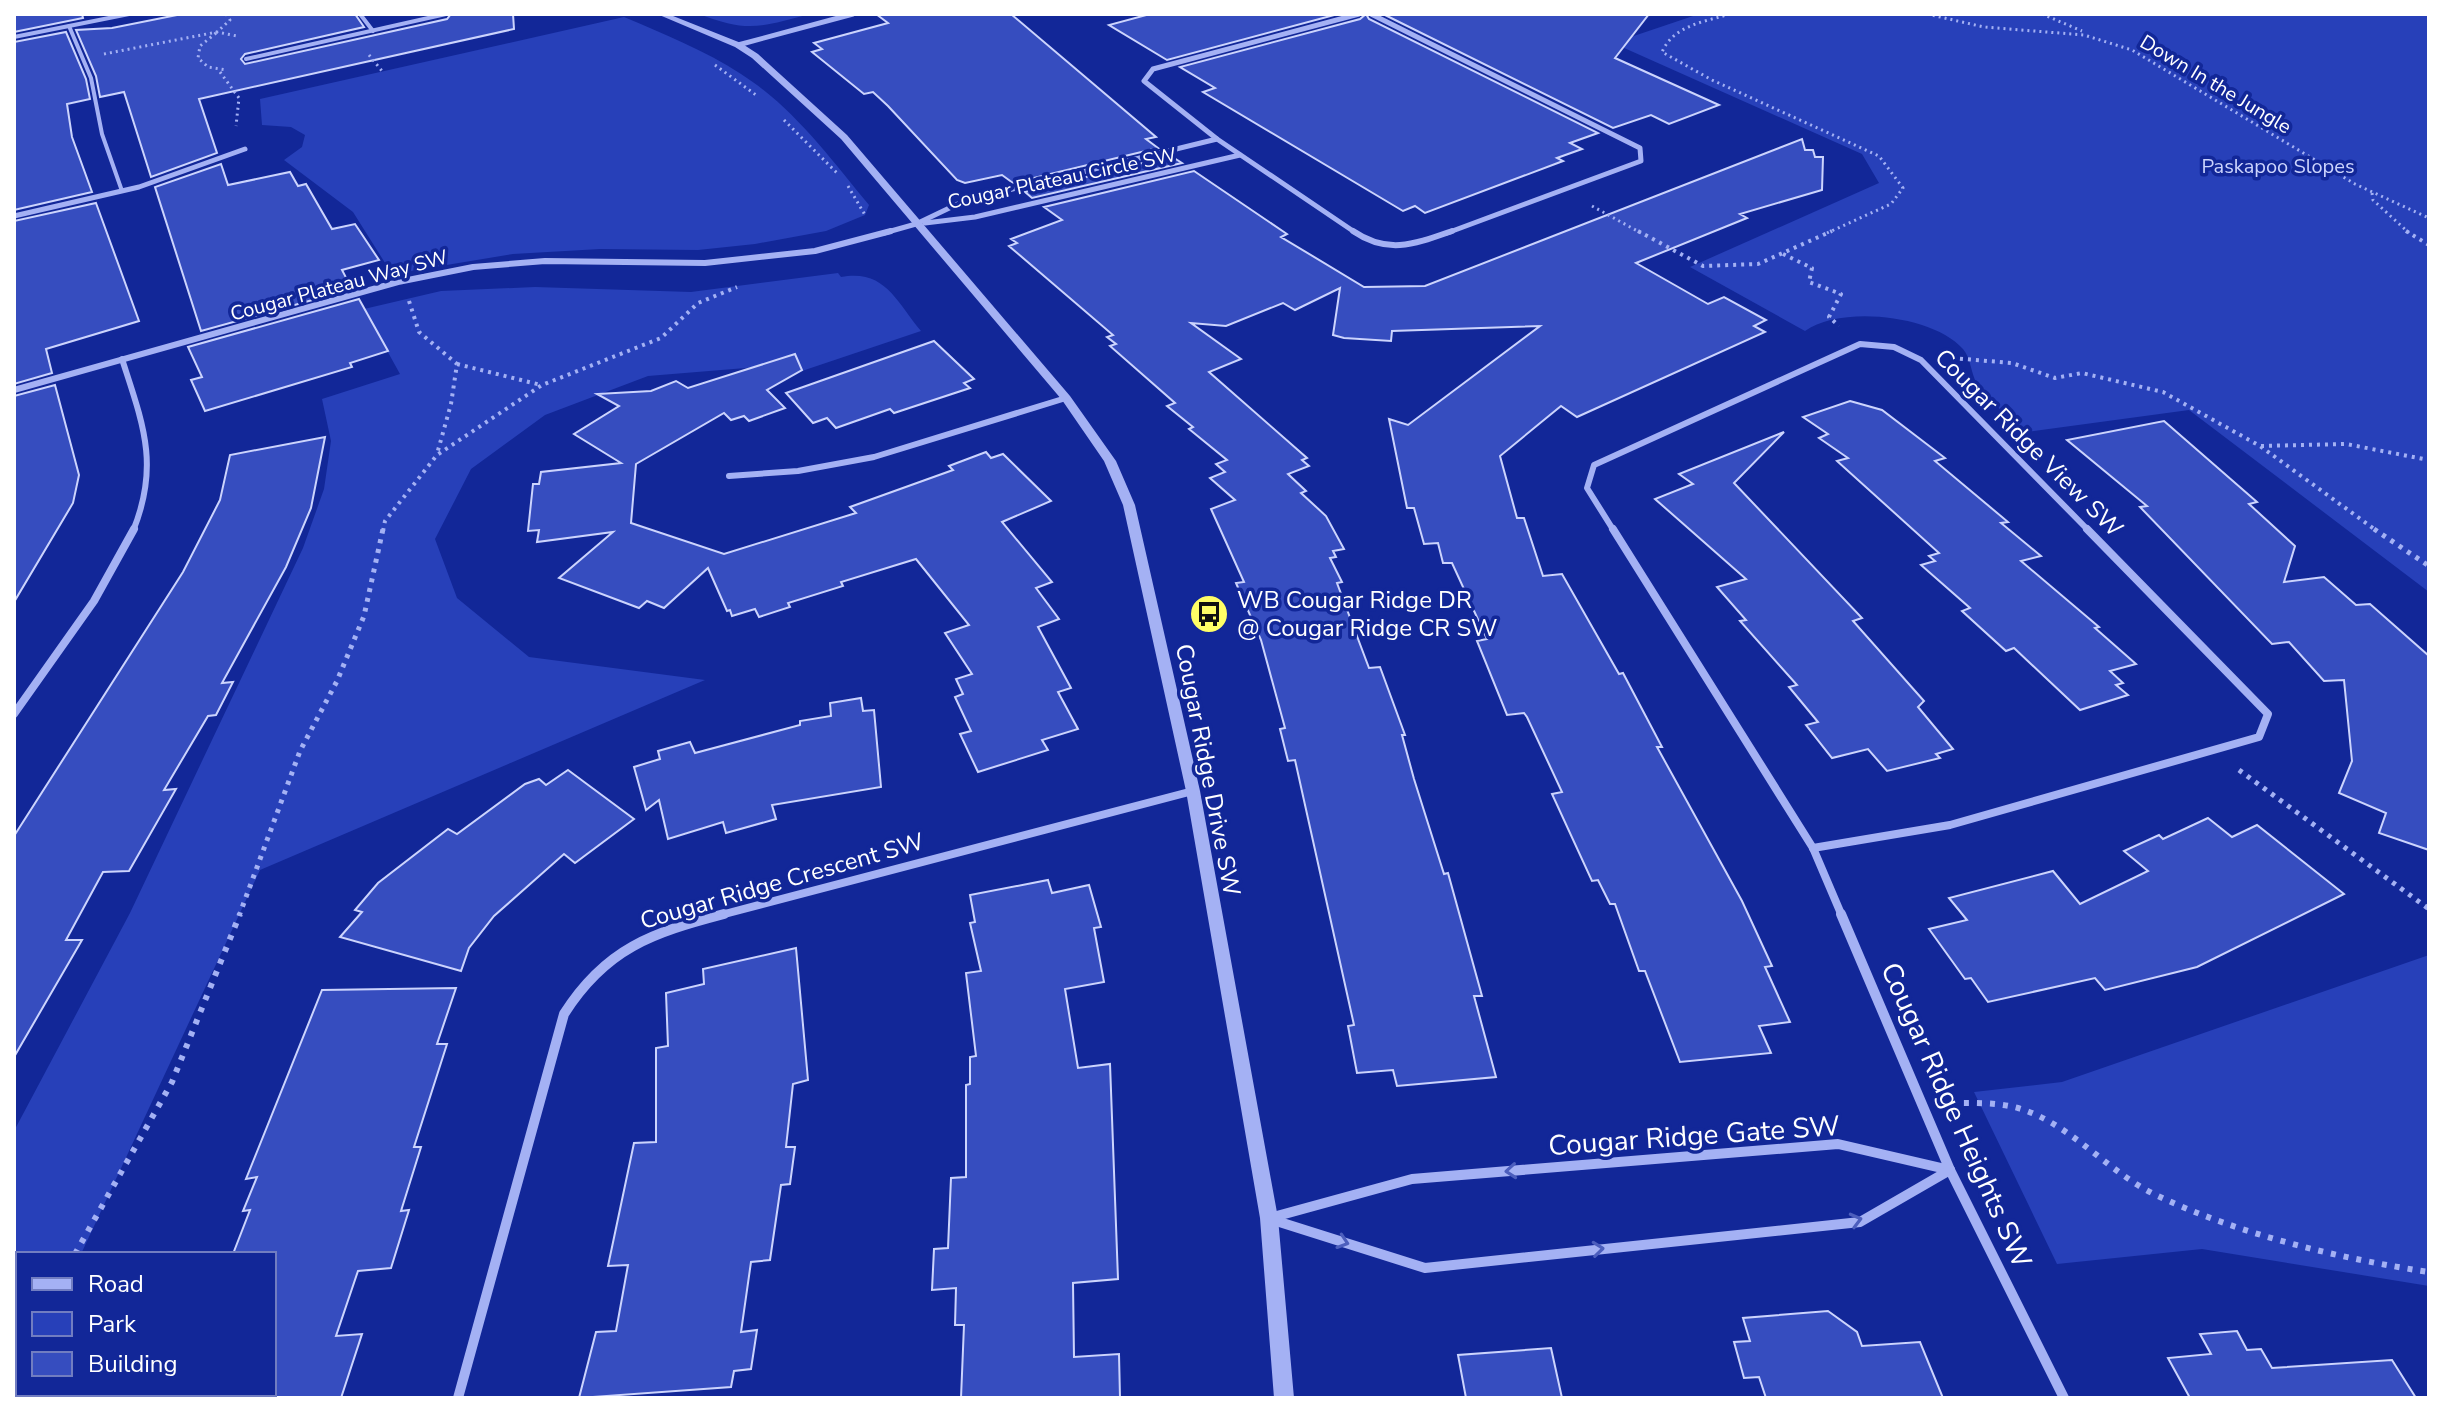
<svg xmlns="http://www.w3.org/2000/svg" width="2443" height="1412" font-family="'Nunito Sans',sans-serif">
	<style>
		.green { fill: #2740b9 }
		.building { fill: #364dbf; stroke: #ccd4fd; stroke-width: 2 }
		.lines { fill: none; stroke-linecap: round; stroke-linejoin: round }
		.path-far3 { stroke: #a4b1f4; stroke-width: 3; stroke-dasharray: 2 4; stroke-linecap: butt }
		.path-far2 { stroke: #a4b1f4; stroke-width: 4; stroke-dasharray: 3 5; stroke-linecap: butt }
		.path-far1 { stroke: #a4b1f4; stroke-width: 5; stroke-dasharray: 4 6; stroke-linecap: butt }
		.path { stroke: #a4b1f4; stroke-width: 6; stroke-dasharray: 5 8; stroke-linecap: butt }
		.service { stroke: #a4b1f4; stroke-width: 4 }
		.minor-far3 { stroke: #a4b1f4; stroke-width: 5 }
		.minor-far2 { stroke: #a4b1f4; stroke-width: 6 }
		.minor-far1 { stroke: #a4b1f4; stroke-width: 8 }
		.minor { stroke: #a4b1f4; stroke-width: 10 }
		.tertiary { fill: #a4b1f4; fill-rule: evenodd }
		.oneway { stroke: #4c5ebd }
		.labels { text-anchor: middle; stroke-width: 7; stroke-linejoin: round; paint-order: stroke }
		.far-street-label { font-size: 20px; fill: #fff; stroke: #122798 }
		.far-park-label { font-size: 20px; fill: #ccd4fd; stroke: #122798 }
		.street-label { font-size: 24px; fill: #fff; stroke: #122798 }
		.poi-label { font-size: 24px; fill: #fff; stroke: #122798; text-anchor: start }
		.near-street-label { font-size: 28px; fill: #fff; stroke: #122798 }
	</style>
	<rect width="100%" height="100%" fill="#122798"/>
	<g class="green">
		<path d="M699,14H810C760,27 748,33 699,14Z"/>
		<path d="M1699,14H2429V592L2189,410L2026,432C2010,417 1989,402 1977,384C1971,374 1971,358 1963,349C1933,315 1841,305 1805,331L1690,267L1879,183L1862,154L1613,43Z"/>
		<path d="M624,17C664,34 704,50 741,74C793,107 830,158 869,205L865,215L826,231L755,244L698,250L600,249L513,254L392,274L353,212L284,160L302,147L305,135L291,127L262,125L260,99Z"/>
		<path d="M838,273L841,277C885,269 896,301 921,331L790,375L781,365L648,376L545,415L471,469L435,539L457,598L529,657L705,680L260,870L81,1254H18V1388L14,1397V1131L130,913L303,548L324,489L331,441L322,399L400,374L364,309L441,291L535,287L691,292Z"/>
		<polygon points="2429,955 2429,1286 2202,1249 2057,1264 1974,1092 2062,1082"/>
	</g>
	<g class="building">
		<polygon points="14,14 82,14 83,18 14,32"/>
		<polygon points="182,14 355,14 364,27 245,54 241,59 245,64 447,19 451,14 513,14 514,29 199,99 217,153 151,177 124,92 100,97 96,76 76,30 112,28"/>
		<polygon points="876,14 1011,14 1156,137 1146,139 1158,148 1013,183 1002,175 965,183 957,180 888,106 873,92 864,94 812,52 822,49 814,43 888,23"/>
		<polygon points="1150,14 1338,14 1167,60 1109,25"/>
		<polygon points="1366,14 1369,19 1598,133 1570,143 1582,149 1557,158 1563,161 1425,213 1415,206 1403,211 1203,92 1215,88 1180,67 1360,19"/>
		<polygon points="1383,14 1649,14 1615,58 1719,105 1669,124 1651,115 1613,128"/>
		<polygon points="66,32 86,79 90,99 67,104 72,137 92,192 14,210 14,42"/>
		<polygon points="1802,139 1805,150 1813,150 1815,157 1823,157 1822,190 1740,214 1747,218 1636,263 1708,304 1724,297 1766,320 1754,326 1765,332 1577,417 1561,406 1500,456 1517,518 1524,518 1543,576 1562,574 1619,674 1623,673 1662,747 1657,747 1742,901 1772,966 1765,967 1790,1022 1759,1026 1771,1053 1680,1062 1645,971 1639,971 1615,904 1610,904 1598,880 1592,881 1552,794 1562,792 1527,717 1524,713 1507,715 1477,641 1487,639 1452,563 1443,563 1438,543 1424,544 1414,508 1407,508 1389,419 1408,425 1540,326 1392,331 1391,341 1344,338 1333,335 1340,288 1295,310 1283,303 1226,326 1191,323 1241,359 1209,372 1307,458 1302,460 1309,466 1288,474 1306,491 1301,493 1326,516 1344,549 1333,551 1336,557 1330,558 1342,582 1337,583 1369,668 1380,667 1405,735 1402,735 1414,779 1444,874 1448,873 1482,996 1474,996 1496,1077 1397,1086 1393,1070 1357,1073 1348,1026 1354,1025 1295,760 1288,761 1280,729 1285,728 1261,640 1236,583 1244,582 1211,509 1235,500 1210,478 1225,472 1216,464 1227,460 1189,429 1193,427 1167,406 1175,403 1110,346 1116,344 1107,337 1113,335 1009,246 1017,243 1011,239 1062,220 1044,207 1194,171 1287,234 1281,237 1364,287 1425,286"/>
		<polygon points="1171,156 1182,163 1032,198 1025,192"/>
		<polygon points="221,164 228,185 290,172 298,186 306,184 332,229 355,224 379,260 342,270 352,289 201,331 155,187"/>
		<polygon points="96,203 139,321 46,349 52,373 14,384 14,221"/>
		<polygon points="359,299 388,351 350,363 352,367 205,411 191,380 202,377 188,347"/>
		<polygon points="934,341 974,379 964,383 970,388 894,413 890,409 836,428 827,418 813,423 786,393"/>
		<polygon points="795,354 802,370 767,390 785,408 749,421 744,416 731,420 724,413 636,464 631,523 724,554 856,513 850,507 953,470 949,466 986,452 991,458 1003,454 1051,501 1002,522 1052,582 1036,588 1059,619 1038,627 1071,688 1058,692 1078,729 1042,740 1048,750 978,772 960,734 971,731 955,697 963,694 956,679 972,674 945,633 969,625 916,559 841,582 843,586 788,603 790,607 759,617 755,609 732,616 730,610 727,611 708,568 664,608 647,601 639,608 559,578 613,532 537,542 539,530 528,531 533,484 539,484 541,472 621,463 574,434 619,406 597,394 651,391 676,381 688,388"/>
		<polygon points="55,385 79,475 73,503 14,602 14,396"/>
		<polygon points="1850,401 1882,410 1945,458 1935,461 2008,522 2001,523 2041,556 2021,561 2099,627 2095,628 2136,664 2110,671 2123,683 2116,685 2128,695 2080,710 2014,648 2006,651 1962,611 1970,608 1921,565 1935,561 1929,556 1939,553 1837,461 1848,458 1819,438 1828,434 1803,417"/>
		<polygon points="2164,421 2257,502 2249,504 2295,546 2284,582 2324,577 2356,605 2370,604 2429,656 2429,850 2379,833 2386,813 2339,793 2352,761 2344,680 2324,681 2289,642 2272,644 2140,507 2147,506 2067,440"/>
		<polygon points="1784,432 1734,483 1862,618 1853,621 1924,701 1918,707 1953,749 1936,754 1940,758 1887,771 1868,749 1832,758 1806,725 1818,722 1789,687 1797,685 1740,621 1746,620 1717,587 1746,579 1655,499 1693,484 1679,474"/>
		<polygon points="325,437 311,508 286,567 222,683 233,682 216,715 208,716 164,790 176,789 129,871 103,872 66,940 82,940 14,1057 14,836 183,572 220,500 230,455"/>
		<polygon points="861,698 863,711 874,710 881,787 772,805 776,819 726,833 723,822 668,839 659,800 646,810 634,767 660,759 658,751 690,742 695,753 800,725 800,721 831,716 830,703"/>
		<polygon points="568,770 634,819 575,863 564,854 494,916 469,948 461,971 340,937 362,912 355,910 378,883 448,829 457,834 525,784 539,779 546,785"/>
		<polygon points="2208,818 2232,837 2257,825 2344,894 2197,967 2105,990 2095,978 1988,1002 1971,978 1965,979 1929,929 1967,920 1949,898 2053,871 2080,904 2148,871 2124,851 2159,835 2163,839"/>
		<polygon points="1048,880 1052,893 1089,885 1101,927 1094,928 1104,982 1065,989 1078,1068 1110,1064 1118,1279 1073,1283 1074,1357 1119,1354 1120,1398 961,1398 964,1325 955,1325 956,1288 932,1290 934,1249 948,1248 951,1178 966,1177 966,1085 970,1084 970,1057 976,1056 966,973 981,971 970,923 975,922 970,895"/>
		<polygon points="796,948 808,1080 793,1084 786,1147 795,1147 790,1184 781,1185 770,1260 751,1262 741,1332 757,1330 751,1369 734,1371 731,1387 579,1398 596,1332 616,1331 628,1265 608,1266 634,1143 656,1142 656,1048 668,1046 666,993 704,984 703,969"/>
		<polygon points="456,988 437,1044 447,1044 414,1147 421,1147 401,1211 409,1210 391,1268 358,1271 336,1336 362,1334 341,1398 274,1398 274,1254 233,1254 250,1210 243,1211 257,1177 246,1179 322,990"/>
		<polygon points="1828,1311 1857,1332 1862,1346 1920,1342 1943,1398 1766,1398 1759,1377 1744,1378 1734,1342 1750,1341 1743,1318"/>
		<polygon points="2237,1331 2247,1350 2261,1349 2272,1368 2392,1360 2416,1398 2190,1398 2168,1358 2211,1354 2200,1334"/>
		<polygon points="1551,1348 1562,1398 1466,1398 1458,1355"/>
	</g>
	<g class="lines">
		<g class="path-far3">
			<polyline points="226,14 230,20 217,32 237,36"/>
			<path d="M1730,14C1704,22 1674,25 1662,52L1712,80L1879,156L1903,188L1891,204L1827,233"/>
			<polyline points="1927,14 1984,27 2084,35 2132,50 2355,184 2429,218"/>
			<polyline points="2042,14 2082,31"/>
			<polyline points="216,33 200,46 198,58 208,67 226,70"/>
			<polyline points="104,54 217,32"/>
			<polyline points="369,55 382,71"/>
			<polyline points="715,65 756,95"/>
			<polyline points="220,72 239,98 236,126"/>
			<polyline points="784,120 839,175"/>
			<polyline points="848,186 865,215"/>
			<polyline points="2372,193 2373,200 2409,233"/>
			<polyline points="1592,206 1641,233"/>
		</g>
		<g class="path-far2">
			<polyline points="1638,231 1703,266 1758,264 1832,231"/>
			<polyline points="2406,231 2429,245"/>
			<polyline points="1783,254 1812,268 1809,282 1841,294 1829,317 1839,326"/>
			<polyline points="409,301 419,332 457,364 451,404 437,454"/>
			<polyline points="1952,358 2012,363 2055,378 2082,373 2163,392 2260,446 2377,531"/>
			<polyline points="457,364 541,385"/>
			<polyline points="2261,446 2346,444 2429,460"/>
			<polyline points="383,531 385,521 437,455 542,385 661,338 698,303 737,287"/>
		</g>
		<g class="path-far1">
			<polyline points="2374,529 2429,566"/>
			<polyline points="2239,770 2429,909"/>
			<polyline points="239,916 300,751 337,681 364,616 383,529"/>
		</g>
		<g class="path">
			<path d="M1951,1103C1973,1103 1996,1102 2018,1108C2072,1124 2108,1173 2158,1196C2238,1234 2341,1259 2429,1272"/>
			<polyline points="75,1254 172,1082 240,914"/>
			<polyline points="14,1346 18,1340"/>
		</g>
		<g class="service">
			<polyline points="360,14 373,31"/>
			<polyline points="69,26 91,78 102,134 122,191"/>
			<polyline points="14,37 129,14"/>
			<polyline points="246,59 446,14"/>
		</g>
		<g class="minor-far3">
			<polyline points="1371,14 1640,148 1641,161 1447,233"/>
			<polyline points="738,45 853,14"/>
			<polyline points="14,216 139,187 245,149"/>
			<polyline points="925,223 975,217 1240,155"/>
			<polyline points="884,233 916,224 964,201 1217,139"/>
			<polyline points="1356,233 1217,139 1144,81 1153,69 1359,14"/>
		</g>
		<g class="minor-far2">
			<path d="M1353,231C1388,255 1415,244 1452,231"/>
			<path d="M122,359C143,424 160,465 133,531"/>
			<polyline points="14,390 398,282 473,267 545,261 705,263 815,251 891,231"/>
			<polyline points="729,476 798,471 874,457 1066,398"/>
			<polyline points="1614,531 1587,488 1594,465 1860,344 1894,347 1921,360 2089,531"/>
		</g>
		<g class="minor-far1">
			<polyline points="1613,529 1813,848"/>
			<polyline points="14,714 94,601 134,529"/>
			<polyline points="1813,848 1842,916"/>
			<polyline points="1813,848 1950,825 2259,737 2268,714 2087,529"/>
			<polyline points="717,916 1193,791"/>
		</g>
		<g class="minor">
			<polyline points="1841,914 1950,1170 2064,1398"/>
			<polyline points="1270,1218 1412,1179 1838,1144 1950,1170"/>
			<polyline points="1270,1219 1425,1268 1860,1222 1950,1170"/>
			<path d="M458,1398L564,1014C606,948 652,933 724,914"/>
		</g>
		<polygon class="tertiary" points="657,14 668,14 741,43 758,54 847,135 1070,396 1116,461 1135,505 1200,791 1278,1218 1294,1398 1274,1398 1260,1218 1186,791 1123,505 1104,461 1062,400 841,139 752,58 735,47"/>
	</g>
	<defs><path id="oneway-chevron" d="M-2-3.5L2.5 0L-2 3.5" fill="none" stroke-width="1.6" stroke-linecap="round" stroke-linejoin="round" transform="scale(2)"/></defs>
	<g class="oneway">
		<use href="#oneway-chevron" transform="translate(1511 1171) rotate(175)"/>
		<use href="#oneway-chevron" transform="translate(1856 1220) rotate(-15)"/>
		<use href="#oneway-chevron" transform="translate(1343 1242) rotate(18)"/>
		<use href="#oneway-chevron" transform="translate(1598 1249) rotate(-6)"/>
	</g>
	<defs>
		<g id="bus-disc" transform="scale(2)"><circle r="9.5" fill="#fffe66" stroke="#122798"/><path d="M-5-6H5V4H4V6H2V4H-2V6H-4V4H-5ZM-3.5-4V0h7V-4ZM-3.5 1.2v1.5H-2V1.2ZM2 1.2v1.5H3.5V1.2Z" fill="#111"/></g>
	</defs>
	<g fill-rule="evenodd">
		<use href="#bus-disc" x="1209" y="614"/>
	</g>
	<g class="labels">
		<g class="far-street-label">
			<text transform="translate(2216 84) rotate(31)" y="7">Down In the Jungle</text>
			<text transform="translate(1062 178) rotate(-12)" y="7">Cougar Plateau Circle SW</text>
			<text transform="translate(339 285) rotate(-15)" y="7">Cougar Plateau Way SW</text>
		</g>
		<g class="far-park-label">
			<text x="2278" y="173">Paskapoo Slopes</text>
		</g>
		<g class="street-label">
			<text transform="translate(2029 443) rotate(45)" y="8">Cougar Ridge View SW</text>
			<text transform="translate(1208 770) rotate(79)" y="8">Cougar Ridge Drive SW</text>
			<text transform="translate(782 881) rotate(-16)" y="8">Cougar Ridge Crescent SW</text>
		</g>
		<g class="poi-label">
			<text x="1237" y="608">WB Cougar Ridge DR<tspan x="1237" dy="28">@ Cougar Ridge CR SW</tspan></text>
		</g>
		<g class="near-street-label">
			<text transform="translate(1957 1115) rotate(66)" y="10">Cougar Ridge Heights SW</text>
			<text transform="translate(1694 1135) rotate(-4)" y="10">Cougar Ridge Gate SW</text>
		</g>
	</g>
	<rect width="2443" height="1412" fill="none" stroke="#ffffff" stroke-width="32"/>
	<rect x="16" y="1252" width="260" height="144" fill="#122798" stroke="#717dc1" stroke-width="2"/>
	<rect x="32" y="1278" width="40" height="12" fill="#a4b1f4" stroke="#717dc1" stroke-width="2"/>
	<text x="88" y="1292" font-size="24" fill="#ffffff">Road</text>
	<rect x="32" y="1312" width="40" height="24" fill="#2740b9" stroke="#717dc1" stroke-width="2"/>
	<text x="88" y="1332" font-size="24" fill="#ffffff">Park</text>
	<rect x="32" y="1352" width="40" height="24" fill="#364dbf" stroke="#717dc1" stroke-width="2"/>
	<text x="88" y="1372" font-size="24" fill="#ffffff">Building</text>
</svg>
